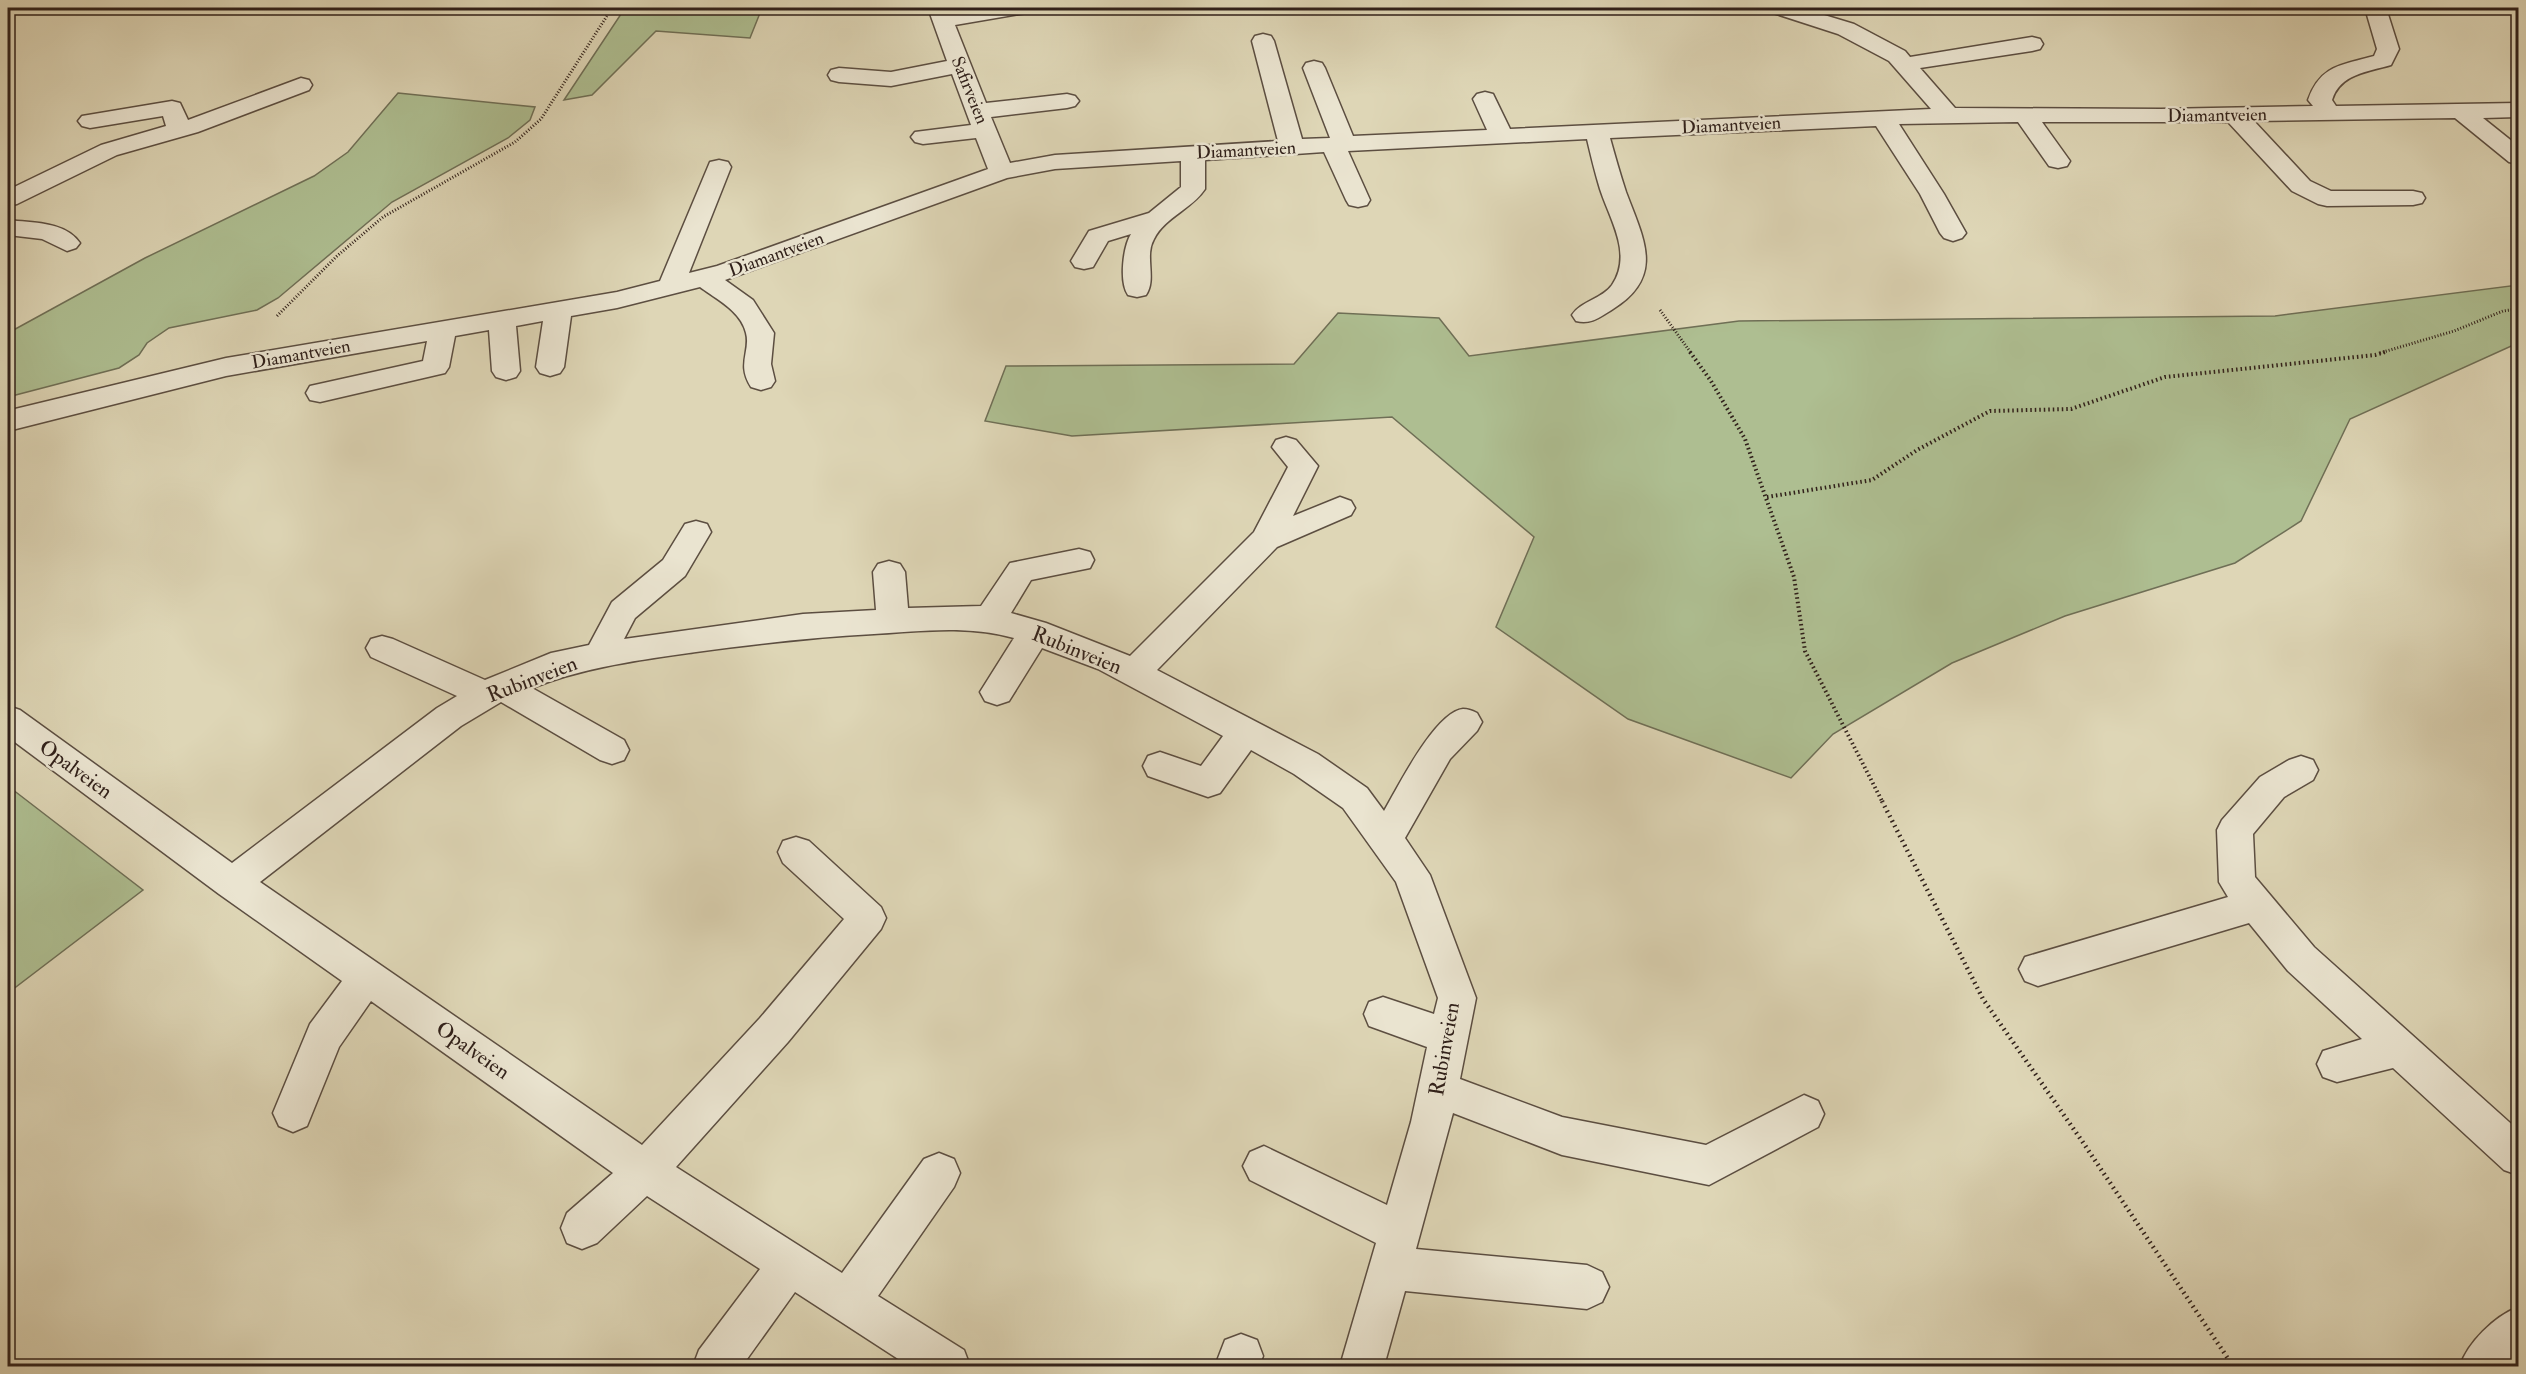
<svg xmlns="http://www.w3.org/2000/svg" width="2526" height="1374" font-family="'IM FELL Double Pica',serif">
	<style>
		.green { fill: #aebe91; stroke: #6f6f56; stroke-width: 1.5 }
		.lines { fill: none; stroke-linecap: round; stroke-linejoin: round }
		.minor-casing { stroke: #5c4e41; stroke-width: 3 }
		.path-far2 { stroke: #30201a; stroke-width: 3; stroke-dasharray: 1 2; stroke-linecap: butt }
		.path-far1 { stroke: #30201a; stroke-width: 4; stroke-dasharray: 1.5 3; stroke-linecap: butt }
		.path { stroke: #30201a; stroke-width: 4.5; stroke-dasharray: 1.5 4; stroke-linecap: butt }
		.minor { fill: #eae4d0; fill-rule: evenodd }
		.labels { text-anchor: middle; stroke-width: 5; stroke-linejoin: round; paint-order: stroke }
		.far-street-label { font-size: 18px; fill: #30201a; stroke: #eae4d0 }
		.street-label { font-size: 21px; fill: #30201a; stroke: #eae4d0 }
	</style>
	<rect width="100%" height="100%" fill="#ded6b6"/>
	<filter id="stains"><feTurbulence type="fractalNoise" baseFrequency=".00333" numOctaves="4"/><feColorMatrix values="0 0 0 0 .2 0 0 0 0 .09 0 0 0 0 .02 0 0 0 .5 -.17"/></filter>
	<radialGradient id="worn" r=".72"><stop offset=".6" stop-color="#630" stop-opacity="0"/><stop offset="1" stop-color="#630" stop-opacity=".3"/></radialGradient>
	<g class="green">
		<polygon points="625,8 762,8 750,38 656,31 592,95 564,100"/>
		<polygon points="398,93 535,107 530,120 508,138 392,202 278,298 257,310 169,328 147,343 139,355 119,368 8,397 8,333 145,258 314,176 348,152"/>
		<polygon points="2518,285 2518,343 2350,419 2301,521 2235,563 2065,616 1952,663 1833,734 1791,778 1628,719 1496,627 1534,537 1392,417 1072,436 985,421 1006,366 1294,364 1338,313 1439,318 1469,356 1739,321 2275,316"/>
		<polygon points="8,786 143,890 8,993"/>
	</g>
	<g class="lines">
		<g class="minor-casing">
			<g id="minor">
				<path d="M928,8H948L951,12L981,8H1031L1028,13L1020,14L955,25L986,103L1067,94L1075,96L1079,101L1075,106L1067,108L991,117L1010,163L1055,155L1278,141L1252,41L1255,36L1263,34L1271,36L1274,41L1302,139L1330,138L1303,68L1306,63L1314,61L1322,63L1325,68L1353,136L1487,130L1473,99L1477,94L1485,92L1493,94L1510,129L1931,109L1889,61L1838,34L1773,13L1771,8H1801L1854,24L1905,51L1910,57L2032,37L2040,39L2043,44L2040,49L2032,51L1920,68L1955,108L2161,109L2313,106L2308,100C2320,65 2342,65 2374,56L2377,49L2365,8H2386L2399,49L2391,65C2367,72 2340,74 2332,100L2336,106L2518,103V117L2483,118L2518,146V164L2509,162L2455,118L2254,121L2310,181L2331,191H2413L2422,193L2425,198L2422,203L2413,205L2327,206L2318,204L2292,191L2228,122H2042L2070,161L2067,166L2058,168L2049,166L2018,122L1899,124L1944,194L1966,233L1962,238L1953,241L1944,238L1940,233L1920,194L1876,126L1610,138C1615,156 1620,174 1626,192C1643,238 1666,276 1613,309C1600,317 1591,325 1576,321L1572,315C1581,301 1602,299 1612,285C1633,254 1610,220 1600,189C1595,173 1591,156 1587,139L1348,151L1370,200L1367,205L1358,207L1349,205L1346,200L1324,152L1205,160V189C1192,209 1165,217 1154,239C1144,256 1157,279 1146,295L1137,297L1128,295C1119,282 1123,247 1131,234L1108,241L1093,267L1084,269L1075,267L1071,261L1089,231L1149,213L1181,187V161L1055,169L1007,178L725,280L753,300L774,333L771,364L775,381L771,387L761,390L751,387C736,364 751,351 746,333C741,311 716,299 700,287L617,308L571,316L564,367L560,373L550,376L540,373L536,367L543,321L516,326L520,371L516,377L506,380L496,377L492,371L489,330L455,336L449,367L445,373L320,402L310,400L306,393L310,386L423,361L427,341L226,376L8,431V412L15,409L226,358L617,292L660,281L710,162L719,160L728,162L731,167L689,273L717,266L988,169L976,138L923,144L915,142L911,137L915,132L971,125L952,74L891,86L839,82L831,80L828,75L831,70L839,68L891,72L947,61Z"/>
				<polygon points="301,78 309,80 312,85 309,90 198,132 117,155 17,204 8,206 8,190 101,145 166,126 163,116 90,128 82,126 78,121 82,116 172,101 180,103 188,120"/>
				<path d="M8,220C32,223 65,221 80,243L76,248L67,251L42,239L8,235Z"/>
				<path d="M1286,437L1296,440L1318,466L1293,516L1340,497L1351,501L1355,508L1351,515L1277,547L1157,670L1318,754L1367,788L1384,811C1398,787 1435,712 1463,709C1468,709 1473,711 1477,713L1482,722L1477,731L1450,759L1405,838L1430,875L1476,998L1460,1079L1562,1117L1706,1145L1804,1095L1818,1101L1824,1114L1818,1127L1709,1185L1562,1155L1453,1113L1416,1249L1587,1265L1602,1272L1609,1287L1602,1302L1587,1309L1405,1291L1384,1366H1340L1376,1243L1250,1180L1243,1166L1250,1152L1264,1146L1387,1205L1411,1122L1427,1047L1369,1026L1364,1014L1369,1002L1383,997L1434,1014L1438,998L1396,882L1343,808L1294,774L1251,750L1220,793L1208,797L1148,776L1143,766L1148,756L1160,752L1201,766L1223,736L1098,669L1042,648L1009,701L997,705L985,701L980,692L1014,638C968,625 921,631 874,634C814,637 756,644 696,652C640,660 584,667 532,688L624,740L629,750L624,760L612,764L600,760L501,702L461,726L260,882L642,1145L760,1018L844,919L783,863L778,852L783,841L796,837L809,841L881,907L886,918L881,929L788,1042L676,1167L842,1273L924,1159L939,1153L954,1159L960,1173L954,1187L878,1296L964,1350L970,1366H909L795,1292L742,1366H693L699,1350L760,1269L647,1196L597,1243L582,1249L567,1243L561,1228L567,1213L613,1173L371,1001L339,1047L307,1126L293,1132L279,1126L273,1113L310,1024L342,981L219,894L8,737V706L20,710L232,863L437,708L457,696L371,657L366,648L371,639L382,636L393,639L485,680L551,653L589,645L612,602L663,560L685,524L696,521L707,524L711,532L685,576L635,618L624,639L803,614L876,610L873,572L878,564L889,561L900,564L905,572L908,608L981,606L1010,563L1079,549L1090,552L1094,560L1090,568L1031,580L1011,613L1046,623L1130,656L1254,532L1288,467L1272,447L1276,440Z"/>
				<polygon points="2301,756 2313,760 2318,770 2313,780 2284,797 2253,834 2255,877 2314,947 2518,1130 2518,1175 2504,1170 2393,1068 2337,1082 2323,1077 2317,1064 2323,1051 2362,1039 2288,971 2249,923 2038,986 2025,981 2019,969 2025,957 2228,897 2219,882 2217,830 2222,820 2260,777 2289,760"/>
				<path d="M2518,1307V1360L2512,1366H2460C2468,1342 2494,1317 2518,1307Z"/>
				<polygon points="1241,1334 1257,1340 1263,1356 1259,1366 1215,1366 1225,1340"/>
			</g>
		</g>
		<g class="path-far2">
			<polyline points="1660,310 1691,353"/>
			<polyline points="277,316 337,256 383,217 515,142 541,119 612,8"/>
			<polyline points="2380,353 2454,331 2503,311 2518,309"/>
		</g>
		<g class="path-far1">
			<polyline points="1690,352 1711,381 1745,439 1794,577 1805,651 1883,803"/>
			<polyline points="1767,497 1872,480 1917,450 1990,411 2071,409 2165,377 2375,355 2385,352"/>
		</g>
		<polyline class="path" points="1882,801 1983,999 2082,1141 2233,1366"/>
		<use href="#minor" class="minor"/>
	</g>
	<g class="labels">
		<g class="far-street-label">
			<text transform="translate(970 90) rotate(68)" y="6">Safirveien</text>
			<text transform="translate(2217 115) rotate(-1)" y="6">Diamantveien</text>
			<text transform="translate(1731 125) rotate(-3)" y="6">Diamantveien</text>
			<text transform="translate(1246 150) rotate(-3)" y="6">Diamantveien</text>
			<text transform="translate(776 254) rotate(-20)" y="6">Diamantveien</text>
			<text transform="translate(301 354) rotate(-10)" y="6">Diamantveien</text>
		</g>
		<g class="street-label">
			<text transform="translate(1077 650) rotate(22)" y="7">Rubinveien</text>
			<text transform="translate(532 679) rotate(-21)" y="7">Rubinveien</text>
			<text transform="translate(76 769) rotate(36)" y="7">Opalveien</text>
			<text transform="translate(1444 1049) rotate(-80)" y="7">Rubinveien</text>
			<text transform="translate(473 1050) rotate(35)" y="7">Opalveien</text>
		</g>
	</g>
	<rect width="2526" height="1374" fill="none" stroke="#ded6b6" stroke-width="30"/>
	<rect x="9" y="9" width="2508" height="1356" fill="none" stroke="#30201a" stroke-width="3"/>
	<rect x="15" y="15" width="2496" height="1344" fill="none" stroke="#30201a" stroke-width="1.5"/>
	<rect width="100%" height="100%" filter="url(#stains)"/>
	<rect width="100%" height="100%" fill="url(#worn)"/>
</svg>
